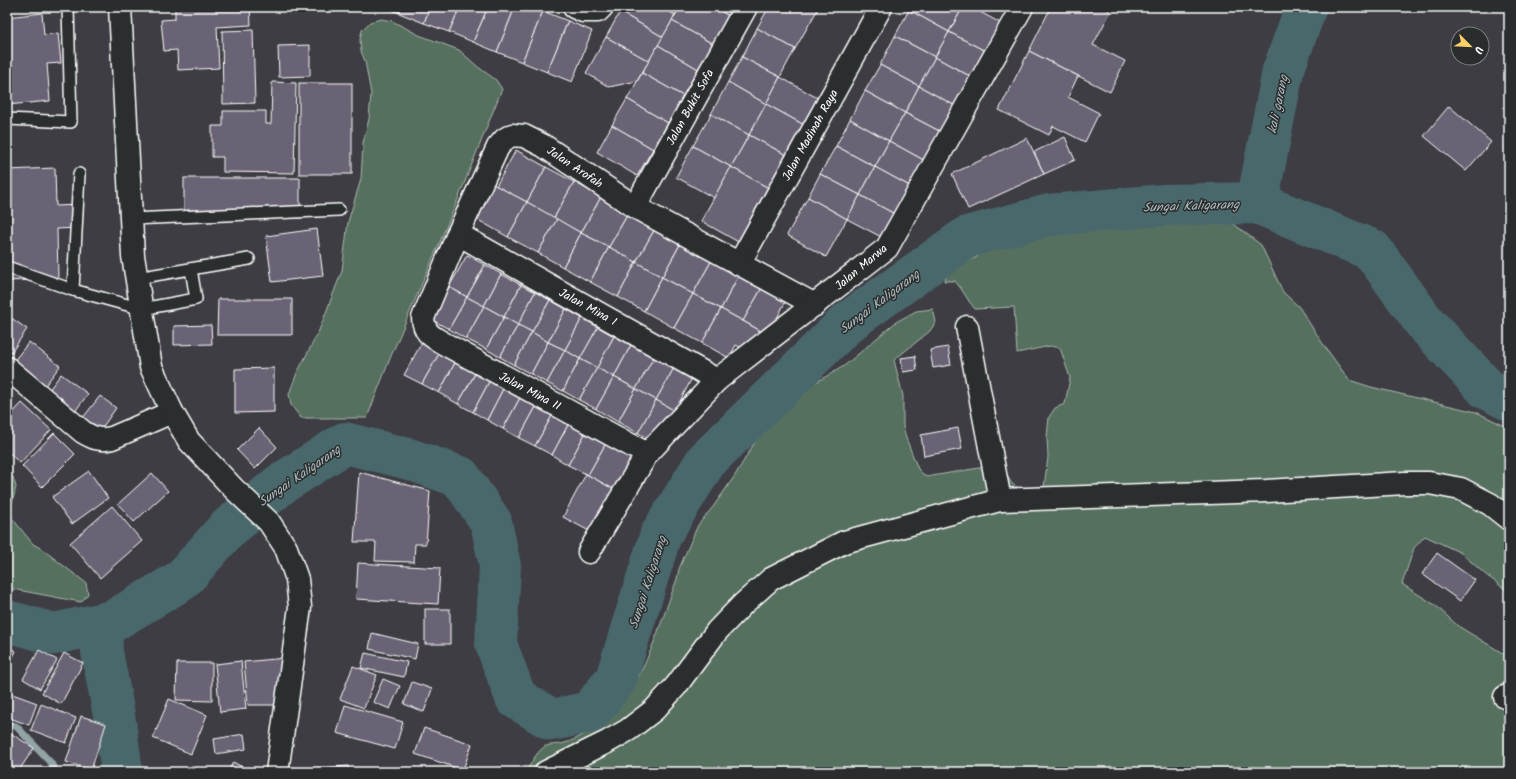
<svg xmlns="http://www.w3.org/2000/svg" width="1516" height="779" font-family="Kalam,sans-serif">
	<style>
		.green { fill: #57705e; stroke: #abb8ae }
		.lines { fill: none; stroke-linecap: round; stroke-linejoin: round }
		.stream { stroke: #92a4a7; stroke-width: 7 }
		.river { stroke: #4a686c; stroke-width: 42 }
		.building { fill: #6a6375; stroke: #fff }
		.service-casing { stroke: #fff; stroke-width: 14 }
		.minor-casing { stroke: #fff; stroke-width: 25 }
		.secondary-casing { stroke: #fff; stroke-width: 25 }
		.service { stroke: #2a2d2e; stroke-width: 11 }
		.minor { stroke: #2a2d2e; stroke-width: 22 }
		.secondary { stroke: #2a2d2e; stroke-width: 22 }
		.labels { text-anchor: middle; stroke-width: 3; stroke-linejoin: round; paint-order: stroke }
		.street-label { font-size: 12px; fill: #fff; stroke: #2a2d2e }
		.water-label { font-size: 13px; font-style: italic; fill: #aebbbd; stroke: #2a2d2e }
	</style>
	<rect width="100%" height="100%" fill="#3d3d43"/>
	<filter id="ink" filterUnits="userSpaceOnUse"><feTurbulence type="fractalNoise" baseFrequency=".025" numOctaves="2"/><feDisplacementMap in="SourceGraphic" scale="8" xChannelSelector="R" yChannelSelector="G"/><feConvolveMatrix kernelMatrix="1 2 1 2 8 2 1 2 1" color-interpolation-filters="sRGB"/></filter>
	<g filter="url(#ink)">
		<g class="green">
			<polygon points="381,19 392,21 419,35 459,50 478,67 496,80 502,89 456,204 391,356 367,418 301,418 291,405 289,394 297,373 318,333 342,271 348,222 361,179 363,143 369,119 371,94 365,61 361,51 360,40 362,30 370,22"/>
			<path d="M1152,211L1226,218L1261,245L1283,292L1299,307L1323,344L1349,380L1371,387L1476,412L1509,428V592L1486,575L1461,553L1425,536L1414,548L1402,584L1435,605L1458,626L1509,657V772H526C531,763 536,753 544,747C549,744 558,745 565,743C576,740 604,724 612,716C645,679 660,624 677,579L679,569L684,557L698,525L713,507L734,477L770,417L806,388L844,366L896,322L916,311L933,309L936,322L930,331L894,360L903,396V426L906,438L918,469L926,477L1002,464C1014,493 1015,488 1044,487L1048,457L1047,437L1049,417L1055,408L1065,404L1070,378L1060,348L1050,346L1017,353L1014,307L975,309C967,300 963,290 955,281H944L953,267L977,257L980,248L989,242L1029,228L1071,220Z"/>
			<polygon points="7,472 13,477 16,487 11,508 12,518 33,544 42,549 86,583 88,594 81,602 7,588"/>
		</g>
		<g class="lines">
			<polyline class="stream" points="7,725 16,726 51,763 56,772"/>
			<g class="river">
				<polyline points="1257,203 1283,71 1306,7"/>
				<polyline points="7,621 54,634 113,621 182,580 227,529 281,484 345,443 409,459 460,477 491,522 500,566 496,644 516,698 552,720 590,712 616,679 661,534 706,461 847,323 967,237 1049,215 1164,205 1257,203 1372,250 1425,323 1487,389 1509,400"/>
				<polyline points="101,624 102,652 114,715 122,772"/>
			</g>
		</g>
		<g class="building">
			<polygon points="175,7 250,7 251,25 217,27 219,68 178,70 177,50 164,51 161,20 175,19"/>
			<polygon points="385,7 402,7 399,13"/>
			<polygon points="402,7 430,7 424,23 399,13"/>
			<polygon points="430,7 460,7 449,32 424,23"/>
			<polygon points="460,7 488,7 473,42 449,32"/>
			<polygon points="488,7 515,7 497,52 473,42"/>
			<polygon points="515,7 532,7 543,11 522,62 497,52"/>
			<polygon points="623,7 662,7 675,15 663,37 620,12"/>
			<polygon points="662,7 680,7 675,15"/>
			<polygon points="680,7 714,7 729,16 713,44 672,21"/>
			<polygon points="714,7 734,7 729,16"/>
			<polygon points="769,7 819,7 795,49 757,28"/>
			<polygon points="911,7 963,7 949,32 909,10"/>
			<polygon points="963,7 971,7 1004,25 989,53 949,32"/>
			<polygon points="1051,7 1102,7 1111,11 1093,45 1125,61 1110,92 1029,51"/>
			<polygon points="909,10 949,32 935,57 895,36"/>
			<polygon points="543,11 568,21 547,72 522,62"/>
			<polygon points="620,12 663,37 649,61 606,37"/>
			<polygon points="42,13 44,35 58,33 61,63 47,64 50,101 7,105 7,17"/>
			<polygon points="568,21 592,31 572,82 547,72"/>
			<polygon points="672,21 713,44 698,69 658,45"/>
			<polygon points="757,28 795,49 780,77 742,57"/>
			<polygon points="253,30 255,103 223,104 222,31"/>
			<polygon points="949,32 989,53 975,79 935,57"/>
			<polygon points="895,36 935,57 919,86 880,65"/>
			<polygon points="606,37 649,61 637,81 609,87 586,73"/>
			<polygon points="310,45 310,76 279,77 278,46"/>
			<polygon points="658,45 698,69 683,96 642,73"/>
			<polygon points="1029,51 1078,76 1068,97 1099,113 1085,142 1053,126 1049,135 999,110"/>
			<polygon points="742,57 780,77 766,104 728,82"/>
			<polygon points="935,57 975,79 959,108 919,86"/>
			<polygon points="880,65 919,86 905,113 865,91"/>
			<polygon points="642,73 683,96 668,123 627,99"/>
			<polygon points="780,77 821,100 806,126 766,104"/>
			<polygon points="272,82 296,83 294,173 223,172 223,157 212,157 212,126 223,126 223,111 266,111 266,124 271,124"/>
			<polygon points="728,82 766,104 749,135 711,114"/>
			<rect x="299" y="83" width="53" height="91"/>
			<polygon points="919,86 959,108 945,134 905,113"/>
			<polygon points="865,91 905,113 889,141 850,119"/>
			<polygon points="627,99 668,123 653,149 612,125"/>
			<polygon points="766,104 806,126 790,157 749,135"/>
			<polygon points="1449,106 1491,142 1466,171 1424,136"/>
			<polygon points="905,113 945,134 929,163 889,141"/>
			<polygon points="711,114 749,135 731,167 693,146"/>
			<polygon points="850,119 889,141 875,167 836,146"/>
			<polygon points="612,125 653,149 637,176 597,152"/>
			<polygon points="749,135 790,157 772,190 731,167"/>
			<polygon points="1065,137 1075,160 1044,174 1034,152"/>
			<polygon points="1027,138 1044,174 968,209 952,174"/>
			<polygon points="889,141 929,163 915,189 875,167"/>
			<polygon points="693,146 731,167 714,198 676,177"/>
			<polygon points="836,146 875,167 860,195 820,174"/>
			<polygon points="516,150 546,167 527,202 496,186"/>
			<polygon points="546,167 574,182 554,218 527,202"/>
			<polygon points="731,167 772,190 742,244 701,221"/>
			<polygon points="875,167 915,189 900,217 860,195"/>
			<polygon points="55,168 56,206 77,205 77,228 57,229 58,279 7,281 7,170"/>
			<polygon points="820,174 860,195 847,219 808,197"/>
			<rect x="184" y="178" width="116" height="40"/>
			<polygon points="574,182 601,197 581,233 554,218"/>
			<polygon points="491,183 527,202 508,237 473,217"/>
			<polygon points="860,195 900,217 887,240 847,219"/>
			<polygon points="601,197 629,212 609,247 581,233"/>
			<polygon points="808,197 847,219 826,257 787,235"/>
			<polygon points="527,202 557,219 538,253 508,237"/>
			<polygon points="629,212 656,227 636,262 609,247"/>
			<polygon points="557,219 581,233 563,267 538,253"/>
			<polygon points="656,227 682,241 662,277 636,262"/>
			<polygon points="317,229 323,276 272,282 266,236"/>
			<polygon points="581,233 609,247 590,282 563,267"/>
			<polygon points="682,241 713,258 693,294 662,277"/>
			<polygon points="609,247 636,262 618,297 590,282"/>
			<polygon points="467,255 485,265 467,297 449,287"/>
			<polygon points="713,258 740,273 721,309 693,294"/>
			<polygon points="636,262 662,277 644,311 618,297"/>
			<polygon points="485,265 501,274 484,306 467,297"/>
			<polygon points="740,273 763,286 743,321 721,309"/>
			<polygon points="501,274 521,285 504,317 484,306"/>
			<polygon points="662,277 693,294 674,328 644,311"/>
			<polygon points="521,285 535,292 518,325 504,317"/>
			<polygon points="763,286 787,299 768,335 743,321"/>
			<polygon points="449,287 467,297 449,329 432,320"/>
			<polygon points="535,292 550,300 532,332 518,325"/>
			<polygon points="693,294 721,309 702,343 674,328"/>
			<polygon points="467,297 484,306 466,339 449,329"/>
			<polygon points="218,299 292,299 292,335 217,335"/>
			<polygon points="550,300 566,309 548,342 532,332"/>
			<polygon points="484,306 504,317 486,349 466,339"/>
			<polygon points="566,309 582,318 565,350 548,342"/>
			<polygon points="721,309 759,330 747,351 736,345 729,358 702,343"/>
			<polygon points="7,315 27,329 11,353 7,350"/>
			<polygon points="504,317 518,325 500,357 486,349"/>
			<polygon points="582,318 598,327 580,359 565,350"/>
			<polygon points="211,325 212,344 174,345 174,326"/>
			<polygon points="518,325 532,332 514,365 500,357"/>
			<polygon points="598,327 614,336 597,368 580,359"/>
			<polygon points="532,332 548,342 531,374 514,365"/>
			<polygon points="614,336 631,345 614,377 597,368"/>
			<polygon points="29,342 60,366 44,387 13,362"/>
			<polygon points="422,342 440,352 422,384 404,375"/>
			<polygon points="548,342 565,350 547,383 531,374"/>
			<polygon points="631,345 654,357 636,389 614,377"/>
			<polygon points="948,347 951,365 933,368 930,350"/>
			<polygon points="565,350 580,359 563,391 547,383"/>
			<polygon points="440,352 456,361 439,393 422,384"/>
			<polygon points="915,356 917,370 903,372 901,358"/>
			<polygon points="654,357 674,368 656,400 636,389"/>
			<polygon points="580,359 597,368 579,400 563,391"/>
			<polygon points="456,361 476,372 458,404 439,393"/>
			<polygon points="274,368 274,412 235,413 235,369"/>
			<polygon points="597,368 614,377 596,409 579,400"/>
			<polygon points="674,368 692,378 675,411 656,400"/>
			<polygon points="476,372 490,380 473,412 458,404"/>
			<polygon points="61,374 88,394 73,414 46,394"/>
			<polygon points="614,377 636,389 618,422 596,409"/>
			<polygon points="490,380 504,387 487,420 473,412"/>
			<polygon points="504,387 521,396 503,429 487,420"/>
			<polygon points="636,389 656,400 638,433 618,422"/>
			<polygon points="100,396 116,408 99,432 82,419"/>
			<polygon points="521,396 537,405 519,438 503,429"/>
			<polygon points="656,400 675,411 657,443 638,433"/>
			<polygon points="22,403 51,430 20,463 7,451 7,419"/>
			<polygon points="537,405 553,414 535,446 519,438"/>
			<polygon points="553,414 569,423 552,455 535,446"/>
			<polygon points="569,423 586,432 568,465 552,455"/>
			<polygon points="259,428 277,447 255,469 237,450"/>
			<polygon points="958,428 962,449 924,456 921,435"/>
			<polygon points="586,432 606,443 588,475 568,465"/>
			<polygon points="54,433 75,454 42,487 22,466"/>
			<polygon points="606,443 632,457 615,490 588,475"/>
			<polygon points="89,471 108,498 72,524 52,497"/>
			<polygon points="359,472 430,491 426,544 415,544 414,562 375,561 376,542 354,542"/>
			<polygon points="152,473 168,491 134,522 118,504"/>
			<polygon points="586,474 615,490 591,532 563,517"/>
			<polygon points="112,506 142,541 100,578 70,543"/>
			<polygon points="1437,553 1475,580 1460,601 1422,574"/>
			<polygon points="358,563 440,568 438,604 356,599"/>
			<rect x="425" y="609" width="25" height="35"/>
			<polygon points="372,633 418,644 415,659 369,649"/>
			<polygon points="7,646 16,651 7,669"/>
			<polygon points="39,650 57,660 40,689 23,679"/>
			<polygon points="64,653 83,663 61,704 42,693"/>
			<polygon points="365,653 407,662 404,677 361,668"/>
			<polygon points="285,658 282,705 248,705 244,662"/>
			<polygon points="241,661 246,709 220,712 215,664"/>
			<polygon points="177,663 212,663 212,701 176,700"/>
			<polygon points="353,666 377,675 364,708 340,699"/>
			<polygon points="383,679 400,686 390,709 373,702"/>
			<polygon points="412,682 432,689 424,712 404,704"/>
			<polygon points="7,692 37,703 29,725 7,717"/>
			<polygon points="169,699 207,715 191,754 153,738"/>
			<polygon points="41,704 76,718 66,743 31,730"/>
			<polygon points="345,705 403,722 395,749 337,733"/>
			<polygon points="81,716 106,724 91,770 66,762"/>
			<polygon points="424,728 472,744 463,770 415,754"/>
			<polygon points="7,731 34,748 18,772 7,772"/>
			<polygon points="244,734 246,749 216,754 214,739"/>
			<polygon points="233,762 252,772 228,772"/>
			<polygon points="348,766 349,772 305,772 305,769"/>
		</g>
		<g class="lines">
			<g class="service-casing">
				<g id="service">
					<polyline points="7,119 71,122 68,7"/>
					<polyline points="79,174 73,290 142,309 196,299 191,269"/>
					<polyline points="131,219 339,210"/>
					<polyline points="7,267 73,290"/>
					<polyline points="137,278 249,259"/>
				</g>
			</g>
			<g class="minor-casing">
				<g id="minor">
					<polyline points="574,7 583,11 598,11 602,7"/>
					<polyline points="635,207 746,7"/>
					<polyline points="458,234 717,380"/>
					<polyline points="739,264 881,7"/>
					<polyline points="967,327 1000,500"/>
					<path d="M7,368L83,432C93,438 100,441 112,438L172,412"/>
					<path d="M647,454L443,343C431,336 424,333 423,318L458,234L498,147L505,139L512,135L524,136L544,146L635,207L815,305"/>
					<polyline points="589,552 647,454 717,380 887,248 1022,7"/>
					<polyline points="1505,697 1509,695"/>
					<polyline points="546,772 607,742 628,730 654,710 676,686 717,631 743,604 771,579 844,542 1000,500 1266,491 1405,483 1429,483 1461,489 1490,504 1509,519"/>
				</g>
			</g>
			<g class="secondary-casing">
				<polyline id="secondary" points="120,7 133,256 151,367 172,412 189,441 234,489 269,522 286,548 297,579 300,607 277,772"/>
			</g>
			<use href="#service" class="service"/>
			<use href="#minor" class="minor"/>
			<use href="#secondary" class="secondary"/>
		</g>
	</g>
	<g class="labels">
		<g class="street-label">
			<text transform="translate(690 107) rotate(-61)" y="4">Jalan Bukit Sofa</text>
			<text transform="translate(810 135) rotate(-61)" y="4">Jalan Madinah Raya</text>
			<text transform="translate(575 167) rotate(34)" y="4">Jalan Arofah</text>
			<text transform="translate(861 267) rotate(-40)" y="4">Jalan Marwa</text>
			<text transform="translate(588 307) rotate(29)" y="4">Jalan Mina I</text>
			<text transform="translate(530 391) rotate(28)" y="4">Jalan Mina II</text>
		</g>
		<g class="water-label">
			<text transform="translate(1277 104) rotate(-78)" y="5">kali garang</text>
			<text transform="translate(1191 205) rotate(-2)" y="5">Sungai Kaligarang</text>
			<text transform="translate(879 301) rotate(-37)" y="5">Sungai Kaligarang</text>
			<text transform="translate(299 475) rotate(-35)" y="5">Sungai Kaligarang</text>
			<text transform="translate(647 582) rotate(-72)" y="5">Sungai Kaligarang</text>
		</g>
	</g>
	<rect width="1516" height="779" fill="none" stroke="#2a2d2e" stroke-width="24"/>
	<rect x="12" y="12" width="1492" height="755" fill="none" stroke="#fff" stroke-width="1.5" filter="url(#ink)"/>
	<g transform="translate(1470 46) rotate(114)"><circle r="19" fill="#2a2d2e" stroke="#7f8182"/>
	<path d="M0-3L7 15L0 10L-7 15Z" fill="#ffd166"/>
	<text y="-6" font-size="11" font-weight="bold" text-anchor="middle" fill="#ffffff">U</text>
	</g>
</svg>
